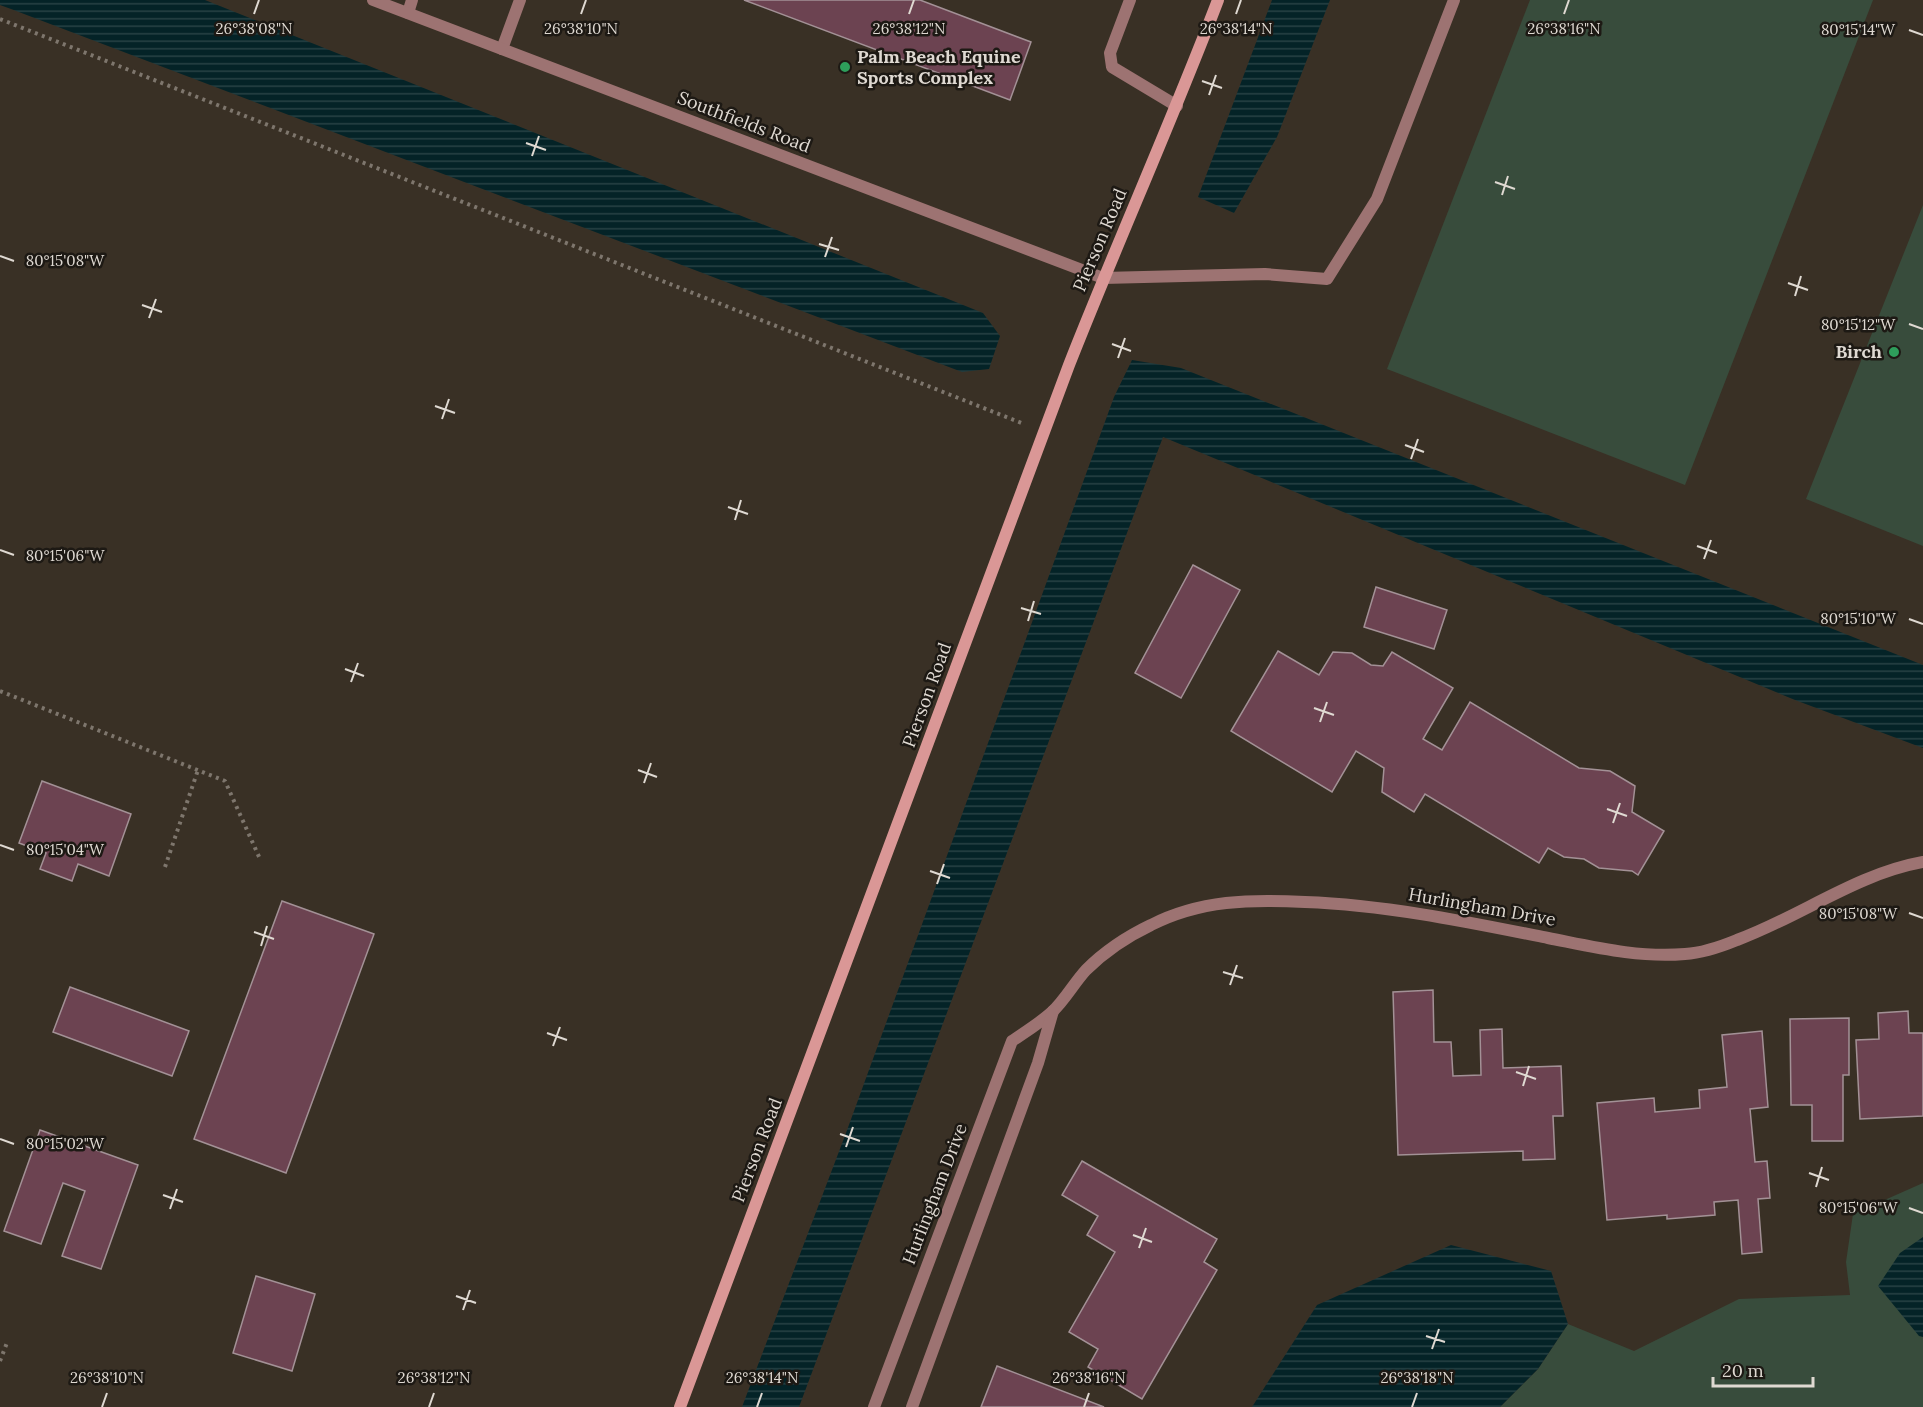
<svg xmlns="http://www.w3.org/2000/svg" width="1923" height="1407" font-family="Lora,serif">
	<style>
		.green { fill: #384c3c }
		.water { fill: url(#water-rules) }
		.building { fill: #6c4351; stroke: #a39196; stroke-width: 1.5 }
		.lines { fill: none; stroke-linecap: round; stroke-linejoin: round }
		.path { stroke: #7e766d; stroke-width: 4; stroke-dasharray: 3 4.5; stroke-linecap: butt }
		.lane { stroke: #9d7372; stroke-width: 12 }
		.street { stroke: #9d7372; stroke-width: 12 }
		.secondary { stroke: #da9796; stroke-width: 12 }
		.ticks { fill: none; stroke: #dfd9d2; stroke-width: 2 }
		.leisure-dot { fill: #2e9e5b; stroke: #1d1914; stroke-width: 2 }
		.labels { text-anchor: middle; stroke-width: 5; stroke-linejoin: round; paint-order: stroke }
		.poi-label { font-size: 18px; font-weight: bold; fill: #dfd9d2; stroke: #1d1914; text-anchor: start }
		.street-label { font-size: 18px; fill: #dfd9d2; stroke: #1d1914 }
		.ticks-label { font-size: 15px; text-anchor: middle; fill: #dfd9d2; stroke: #1d1914; stroke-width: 5; stroke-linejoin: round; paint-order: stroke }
	</style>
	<defs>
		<pattern id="water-rules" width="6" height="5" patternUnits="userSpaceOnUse" patternTransform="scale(1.5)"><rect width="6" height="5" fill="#042327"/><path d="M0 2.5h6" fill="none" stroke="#284245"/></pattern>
	</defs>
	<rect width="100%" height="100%" fill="#393025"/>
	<g class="green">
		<polygon points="1530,0 1873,0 1685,485 1387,369"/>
		<polygon points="1923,205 1923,546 1806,499"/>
		<polygon points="1923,1183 1923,1407 1500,1407 1538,1369 1568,1324 1634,1351 1739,1299 1850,1295 1846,1262 1853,1214"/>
	</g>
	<g class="water">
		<polygon points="0,0 205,0 983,313 1000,336 989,369 962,372 11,9 0,5"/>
		<polygon points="1272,0 1330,0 1277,137 1234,213 1198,197"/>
		<polygon points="1132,360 1181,368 1923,665 1923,748 1795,700 1163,437 799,1407 742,1407 846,1133 1114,397"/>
		<polygon points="1923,1237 1923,1337 1919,1336 1878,1286 1900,1253"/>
		<polygon points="1451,1245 1551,1271 1568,1324 1538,1369 1500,1407 1252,1407 1317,1305"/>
	</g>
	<g class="building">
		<polygon points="744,0 920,0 1031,42 1010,100"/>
		<polygon points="1193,565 1240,590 1181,698 1135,673"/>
		<polygon points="1376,587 1447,610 1434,649 1364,627"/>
		<polygon points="1278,651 1319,675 1333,652 1352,653 1371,665 1383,666 1392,652 1453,688 1423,739 1442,750 1470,702 1579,768 1610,771 1635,786 1632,812 1664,831 1638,875 1632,871 1599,868 1584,859 1564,857 1548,848 1539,863 1425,794 1414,812 1382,792 1384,768 1356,751 1332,792 1231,731"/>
		<polygon points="42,781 131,814 109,876 78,864 72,881 40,869 46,853 19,843"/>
		<polygon points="282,901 374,934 286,1173 194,1139"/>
		<polygon points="70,987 189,1031 172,1076 53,1032"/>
		<polygon points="1433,990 1434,1042 1451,1042 1453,1076 1481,1075 1480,1030 1502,1029 1503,1068 1561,1066 1563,1116 1553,1116 1555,1159 1523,1160 1523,1151 1398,1155 1393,992"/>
		<polygon points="1908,1011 1909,1033 1923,1033 1923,1116 1860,1119 1856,1040 1879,1039 1878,1013"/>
		<polygon points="1849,1018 1849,1075 1843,1075 1843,1141 1812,1141 1812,1105 1791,1105 1790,1019"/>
		<polygon points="1762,1031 1768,1107 1750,1109 1755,1162 1767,1161 1770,1198 1758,1199 1762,1252 1742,1254 1738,1200 1714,1202 1715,1215 1667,1219 1667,1215 1607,1220 1597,1103 1654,1098 1655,1112 1700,1108 1699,1090 1727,1087 1722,1035"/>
		<polygon points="40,1130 138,1165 101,1269 62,1256 85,1191 63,1183 41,1244 4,1231"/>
		<polygon points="1082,1161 1217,1239 1204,1262 1217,1270 1142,1399 1088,1367 1098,1349 1069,1332 1115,1252 1087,1235 1098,1216 1062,1195"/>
		<polygon points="256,1276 315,1294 292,1371 233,1353"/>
		<polygon points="997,1366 1104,1407 981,1407"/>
	</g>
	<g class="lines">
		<g class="path">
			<polyline points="0,19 1024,424"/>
			<polyline points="0,691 225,781 260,859"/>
			<polyline points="165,867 198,770"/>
			<polyline points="0,1361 8,1340"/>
		</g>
		<g class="lane">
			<polyline points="1130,0 1110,53 1112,67 1177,106"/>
			<polyline points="408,13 412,0"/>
			<polyline points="502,49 520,0"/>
			<polyline points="1103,278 1265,274 1327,279 1377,199 1454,0"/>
		</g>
		<g class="street">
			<polyline points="373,0 1103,278"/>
			<path d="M874,1407L1012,1041C1025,1032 1040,1023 1052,1012C1065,1000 1074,983 1086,970C1104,952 1128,936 1151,925C1200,900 1251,899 1305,902C1387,905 1468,922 1548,938C1594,947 1638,958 1685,954C1703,953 1720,947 1737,940C1800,917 1856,874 1923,862"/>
			<polyline points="912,1407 1038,1063 1053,1011"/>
		</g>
		<path class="secondary" d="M680,1407L1069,365C1117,243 1171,123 1218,0"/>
	</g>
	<path class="ticks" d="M254,14L259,0M581,14L586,0M909,14L914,0M1236,14L1241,0M1564,14L1569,0M1909,30L1923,35M1202,81L1222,88M1209,95L1216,75M526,143L546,150M532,156L539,136M1495,182L1515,189M1502,195L1508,176M819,244L839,250M0,256L14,261M825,257L832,237M1788,283L1808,290M1795,296L1801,276M142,305L162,312M149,318L156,299M1909,324L1923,329M1112,344L1131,351M1118,358L1125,338M435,406L455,413M442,419L449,399M1405,445L1424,452M1411,459L1418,439M728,507L748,514M735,520L741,500M1697,546L1717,553M0,550L14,555M1704,559L1711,540M1021,608L1041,614M1909,619L1923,624M1028,621L1034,601M345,669L364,676M351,682L358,663M1314,708L1334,715M1320,722L1327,702M638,770L657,777M644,783L651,763M1607,809L1627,816M1613,823L1620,803M0,845L14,850M930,871L950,878M937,884L944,864M1909,913L1923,918M254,932L274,939M261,946L267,926M1223,972L1243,978M1230,985L1237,965M547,1033L567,1040M553,1046L560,1027M1516,1072L1536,1079M1523,1086L1529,1066M840,1134L860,1141M0,1139L14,1144M846,1147L853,1127M1809,1173L1829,1180M1816,1187L1822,1167M163,1195L183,1202M1909,1208L1923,1213M170,1209L177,1189M1133,1235L1152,1242M1139,1248L1146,1228M456,1296L476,1303M463,1310L470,1290M1426,1336L1445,1342M1432,1349L1439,1329M102,1407L107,1393M429,1407L434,1393M757,1407L762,1393M1084,1407L1089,1393M1412,1407L1417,1393"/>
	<g class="leisure-dot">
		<circle cx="845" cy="67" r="6"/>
		<circle cx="1894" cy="352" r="6"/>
	</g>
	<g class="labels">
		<g class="poi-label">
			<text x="857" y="63">Palm Beach Equine<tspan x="857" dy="21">Sports Complex</tspan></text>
			<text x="1882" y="358" text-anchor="end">Birch</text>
		</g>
		<g class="street-label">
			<text transform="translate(744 122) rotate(21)" y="6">Southfields Road</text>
			<text transform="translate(1100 240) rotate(-67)" y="6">Pierson Road</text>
			<text transform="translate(927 695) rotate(-70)" y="6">Pierson Road</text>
			<text transform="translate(1482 907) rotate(10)" y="6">Hurlingham Drive</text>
			<text transform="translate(757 1150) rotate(-69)" y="6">Pierson Road</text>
			<text transform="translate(935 1194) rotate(-69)" y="6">Hurlingham Drive</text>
		</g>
	</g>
	<g class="ticks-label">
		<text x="254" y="34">26°38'08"N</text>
		<text x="581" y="34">26°38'10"N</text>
		<text x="909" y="34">26°38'12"N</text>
		<text x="1236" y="34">26°38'14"N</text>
		<text x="1564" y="34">26°38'16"N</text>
		<text x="1858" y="35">80°15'14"W</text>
		<text x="65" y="266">80°15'08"W</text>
		<text x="1858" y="330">80°15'12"W</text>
		<text x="65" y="561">80°15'06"W</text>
		<text x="1858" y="624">80°15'10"W</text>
		<text x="65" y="855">80°15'04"W</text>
		<text x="1858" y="919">80°15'08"W</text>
		<text x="65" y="1149">80°15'02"W</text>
		<text x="1858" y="1213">80°15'06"W</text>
		<text x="107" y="1383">26°38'10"N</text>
		<text x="434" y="1383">26°38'12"N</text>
		<text x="762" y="1383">26°38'14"N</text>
		<text x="1089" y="1383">26°38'16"N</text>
		<text x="1417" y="1383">26°38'18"N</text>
	</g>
	<path d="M1713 1377v9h100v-9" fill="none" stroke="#dfd9d2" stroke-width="3"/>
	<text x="1722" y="1377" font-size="18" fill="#dfd9d2" stroke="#1d1914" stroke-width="4.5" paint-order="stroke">20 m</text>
</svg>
